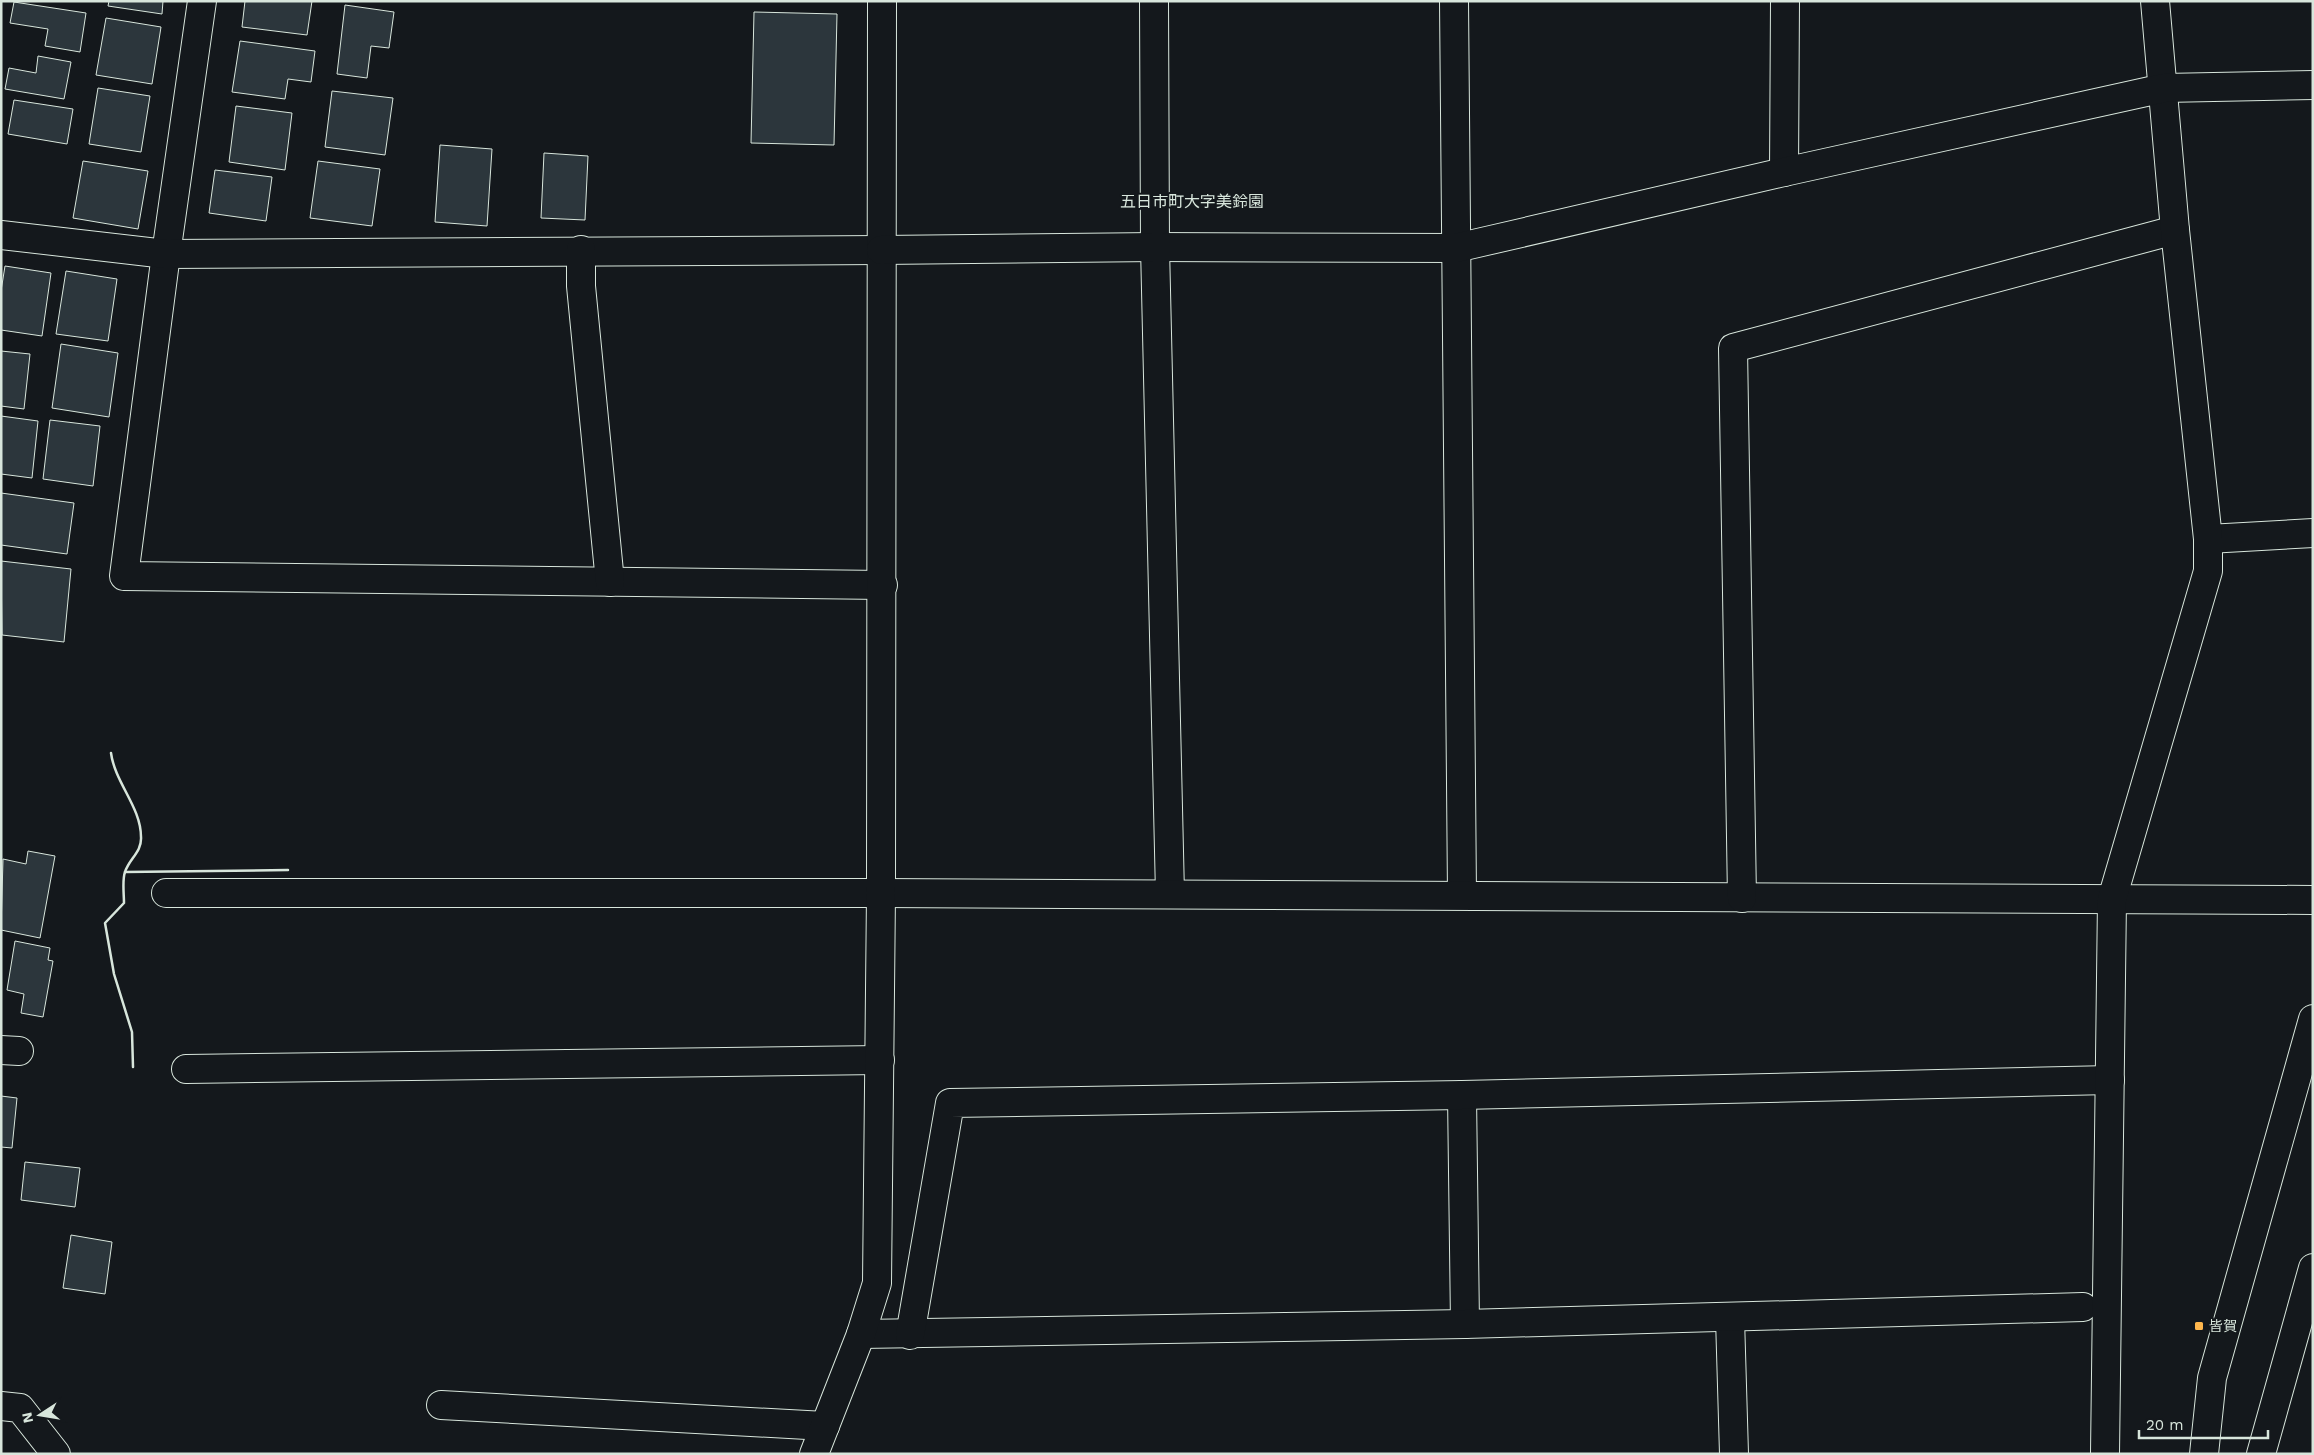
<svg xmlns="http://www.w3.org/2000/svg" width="2314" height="1455" font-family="'Work Sans','Noto Sans JP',sans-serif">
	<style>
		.building { fill: #2c363c; stroke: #d8e6dc }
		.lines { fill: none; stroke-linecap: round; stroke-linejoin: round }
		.street-casing { stroke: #d8e6dc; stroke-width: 30 }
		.secondary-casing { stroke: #d8e6dc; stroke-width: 30 }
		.highway-casing { stroke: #d8e6dc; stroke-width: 30 }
		.street { stroke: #14181c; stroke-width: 28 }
		.secondary { stroke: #14181c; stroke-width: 28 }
		.highway { stroke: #14181c; stroke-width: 28 }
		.wall { stroke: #d8e6dc; stroke-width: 2.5 }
		.poi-dot { fill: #ffb74d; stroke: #14181c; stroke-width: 2 }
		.labels { text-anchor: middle; stroke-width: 4; stroke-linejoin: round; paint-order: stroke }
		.poi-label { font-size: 14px; fill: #d8e6dc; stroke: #14181c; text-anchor: start }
		.quarter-label { font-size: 16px; fill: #d8e6dc; stroke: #14181c }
	</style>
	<rect width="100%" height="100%" fill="#14181c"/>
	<g class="building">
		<polygon points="109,1 163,1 162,14 108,6"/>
		<polygon points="245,1 312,1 307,35 242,27"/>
		<polygon points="14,2 86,13 80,52 45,46 48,29 10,23"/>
		<polygon points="345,5 394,12 389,48 371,46 367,78 337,74"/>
		<polygon points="754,12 837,14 834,145 751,143"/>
		<polygon points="106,18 161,27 152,84 96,75"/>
		<polygon points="240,41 315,51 311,82 288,79 285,99 232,92"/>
		<polygon points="38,56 71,62 64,99 5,89 9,68 36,73"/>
		<polygon points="98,88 150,96 141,152 89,144"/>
		<polygon points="332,91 393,98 385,155 325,147"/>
		<polygon points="14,100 73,109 67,144 8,134"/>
		<polygon points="236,106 292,113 285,170 229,162"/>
		<polygon points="440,145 492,149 487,226 435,222"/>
		<polygon points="544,153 588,156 585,220 541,218"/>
		<polygon points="83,161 148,171 138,229 73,218"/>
		<polygon points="318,161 380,169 372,226 310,218"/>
		<polygon points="215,170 272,177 266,221 209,213"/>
		<polygon points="5,266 51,273 42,336 1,330 1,291"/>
		<polygon points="66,271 117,279 108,341 56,334"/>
		<polygon points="61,344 118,353 109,417 52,408"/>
		<polygon points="1,351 30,354 24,409 1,406"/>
		<polygon points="1,416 38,421 32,478 1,474"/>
		<polygon points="50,420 100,426 93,486 43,479"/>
		<polygon points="1,493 74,503 67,554 1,545"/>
		<polygon points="1,561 71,569 64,642 2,635"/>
		<polygon points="28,851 55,856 40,938 1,930 3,859 26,864"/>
		<polygon points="15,941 50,948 48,960 53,961 43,1017 21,1013 24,994 7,990"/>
		<polygon points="1,1096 17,1098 12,1148 1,1147"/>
		<polygon points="25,1162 80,1168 75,1207 21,1200"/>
		<polygon points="71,1235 112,1242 105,1294 63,1288"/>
	</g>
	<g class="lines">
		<g class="street-casing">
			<g id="street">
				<polyline points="202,1 166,254 124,576 883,585"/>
				<polyline points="1154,1 1155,247 1170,894"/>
				<polyline points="1454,1 1462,895"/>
				<polyline points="1784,172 1785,1"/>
				<polyline points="1,235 166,254 881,250"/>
				<polyline points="581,250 581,286 610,582"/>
				<polyline points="2208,539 2313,533"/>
				<polyline points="166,893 881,893 2313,900"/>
				<polyline points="1742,898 1733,348 2175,230"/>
				<polyline points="1,1050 19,1051"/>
				<polyline points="186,1069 880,1060"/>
				<polyline points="1462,1095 1465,1324"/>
				<polyline points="1730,1318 1734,1454"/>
				<polyline points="861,1334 1465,1324 2083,1307"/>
				<polyline points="910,1335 950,1103 1462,1095 2110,1080"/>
				<polyline points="441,1405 825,1426"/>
				<polyline points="1,1406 20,1408 56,1454"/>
				<polyline points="814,1454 861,1334 877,1283 881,893 882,1"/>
				<polyline points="2105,1454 2112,899 2208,571 2208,539 2175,230 2155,1"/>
				<polyline points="2204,1454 2212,1378 2313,1019"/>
			</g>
		</g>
		<g class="secondary-casing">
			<polyline id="secondary" points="881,250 1155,247 1456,248 1784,172 2164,88 2313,85"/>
		</g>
		<g class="highway-casing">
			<polyline id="highway" points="2261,1454 2313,1268"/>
		</g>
		<use href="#street" class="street"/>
		<use href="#secondary" class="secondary"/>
		<use href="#highway" class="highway"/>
		<g class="wall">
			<path d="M111,753C115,783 141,807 141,837C142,852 129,859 125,872C122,880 124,894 124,903L105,923L114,974L132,1032L133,1067"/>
			<polyline points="125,872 288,870"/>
		</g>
	</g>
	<rect class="poi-dot" x="2194" y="1321" width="10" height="10" rx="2.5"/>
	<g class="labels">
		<g class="poi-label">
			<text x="2209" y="1331">皆賀</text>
		</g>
		<g class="quarter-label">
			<text x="1192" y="207">五日市町大字美鈴園</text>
		</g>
	</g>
	<rect width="2314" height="1455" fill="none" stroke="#d8e6dc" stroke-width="5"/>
	<g transform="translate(40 1415) rotate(258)" stroke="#14181c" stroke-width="4" paint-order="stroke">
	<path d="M0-4L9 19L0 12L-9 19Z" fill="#d8e6dc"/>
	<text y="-8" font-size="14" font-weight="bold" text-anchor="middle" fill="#d8e6dc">N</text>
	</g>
	<path d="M2139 1430v8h129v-8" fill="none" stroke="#d8e6dc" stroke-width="2.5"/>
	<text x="2146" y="1430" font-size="15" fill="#d8e6dc" stroke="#14181c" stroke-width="4" paint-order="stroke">20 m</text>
</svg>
